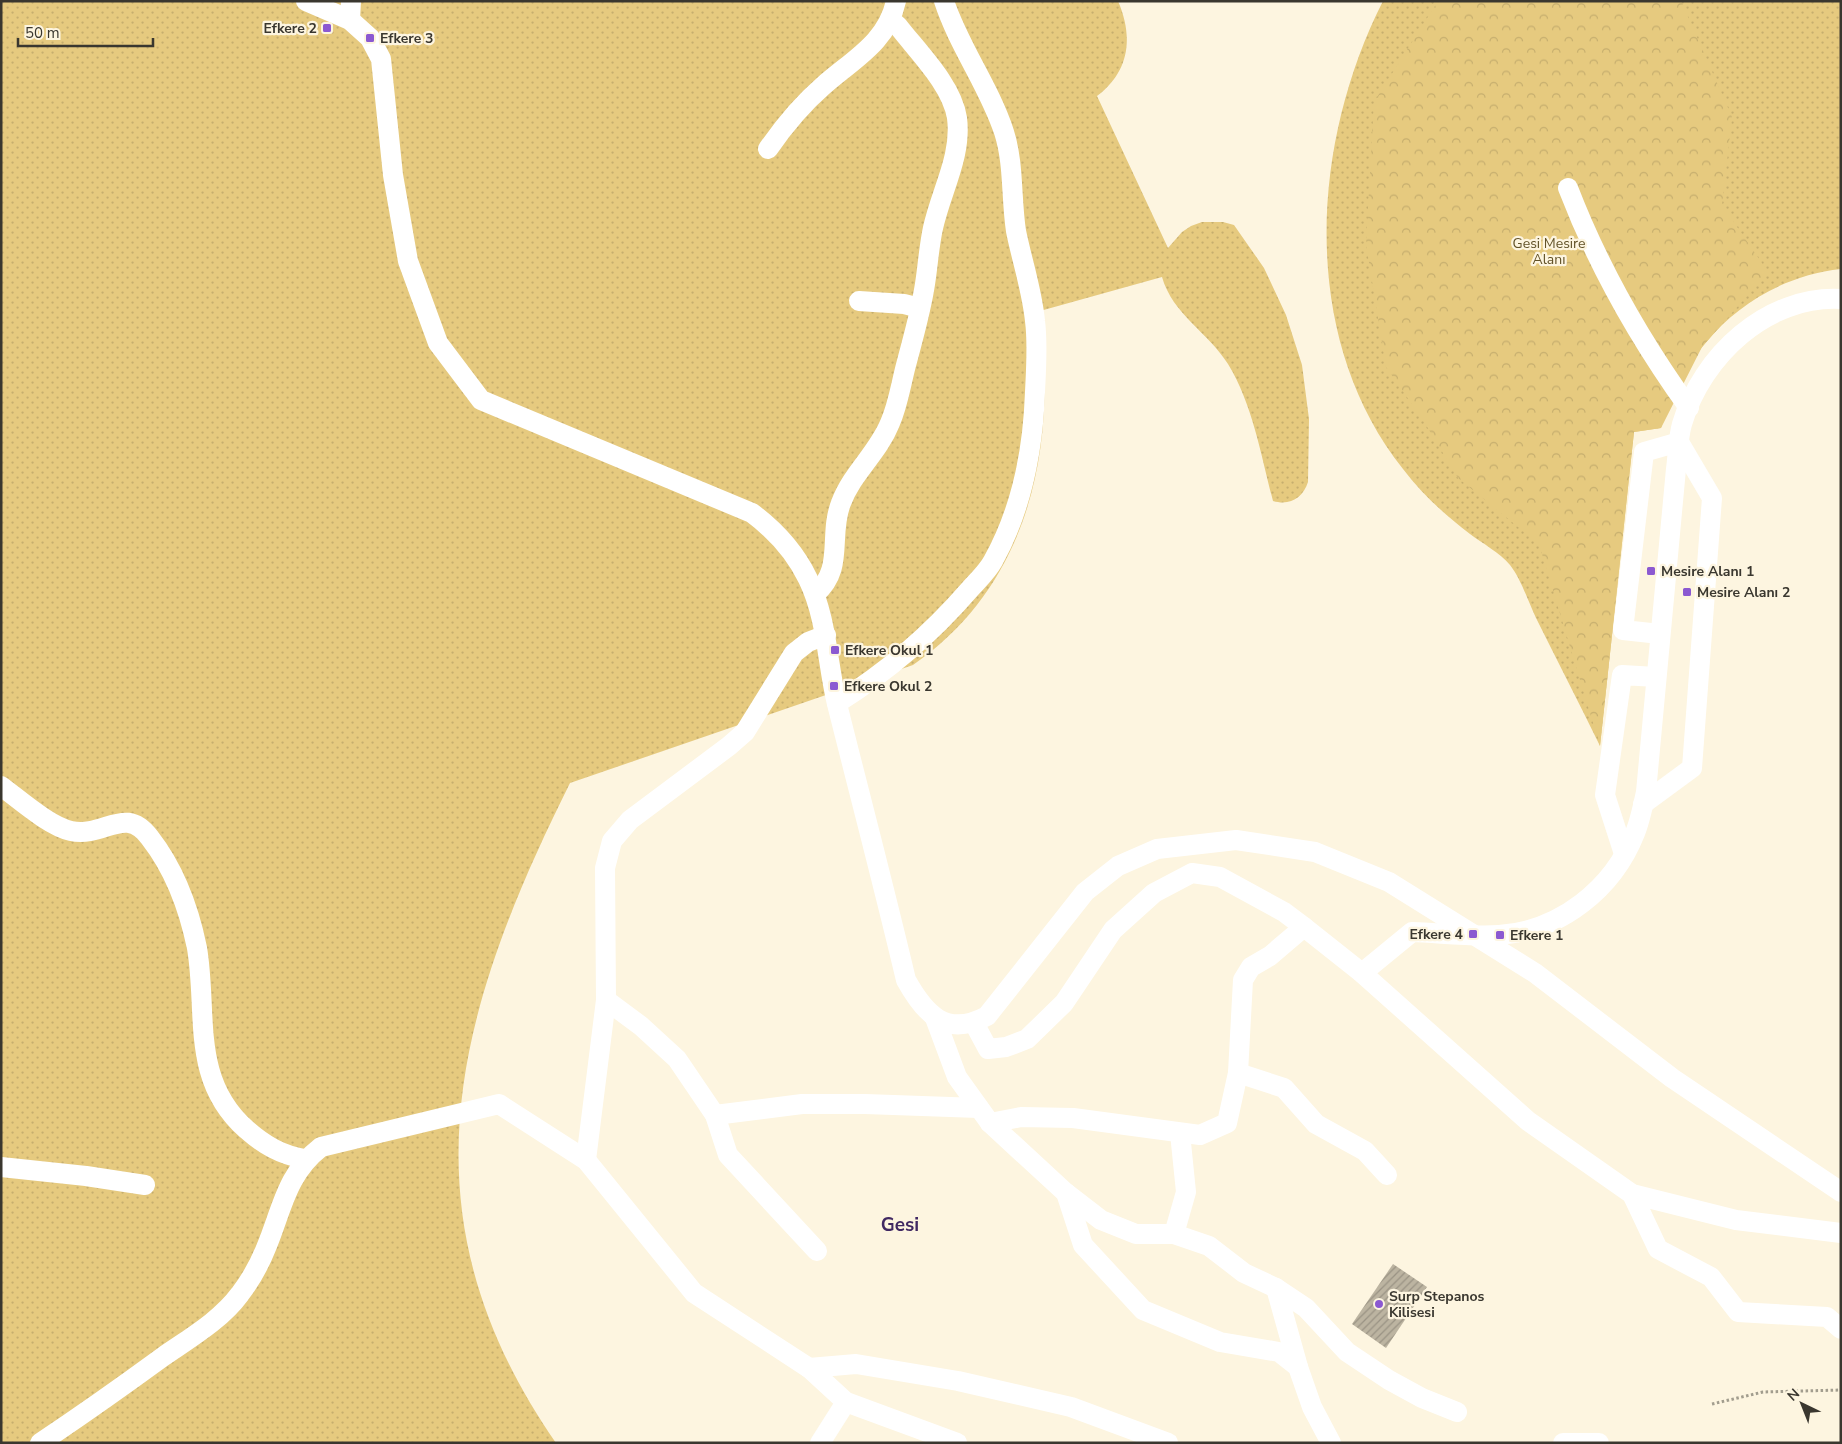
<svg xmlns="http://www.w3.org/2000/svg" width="1842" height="1444" font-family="'Nunito Sans',sans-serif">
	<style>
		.grass { fill: url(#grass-dots) }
		.forest { fill: url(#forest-crowns) }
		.building { fill: url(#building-hatch) }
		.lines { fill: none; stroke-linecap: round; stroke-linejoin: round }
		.path { stroke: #a29d8e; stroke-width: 3; stroke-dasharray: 2.5 2.5; stroke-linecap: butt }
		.minor { stroke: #fff; stroke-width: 20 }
		.poi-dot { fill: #8b59d1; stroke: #fdf5e0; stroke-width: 2 }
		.labels { text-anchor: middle; stroke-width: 4.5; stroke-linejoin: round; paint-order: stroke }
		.poi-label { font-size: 14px; font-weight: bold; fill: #3a372f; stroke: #fdf5e0; text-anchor: start }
		.park-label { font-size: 14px; fill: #615127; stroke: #fdf5e0 }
		.district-label { font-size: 19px; font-weight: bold; fill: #402862; stroke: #fdf5e0 }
	</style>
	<defs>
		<pattern id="grass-dots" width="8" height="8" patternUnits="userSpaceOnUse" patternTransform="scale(1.25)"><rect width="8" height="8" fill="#e6ca7f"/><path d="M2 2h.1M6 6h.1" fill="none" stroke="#c6ae6e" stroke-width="1.8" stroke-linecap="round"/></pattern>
		<pattern id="forest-crowns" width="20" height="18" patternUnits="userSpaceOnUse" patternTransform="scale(1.25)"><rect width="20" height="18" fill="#e6ca7f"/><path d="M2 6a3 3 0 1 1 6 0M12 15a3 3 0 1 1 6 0" fill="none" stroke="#c6ae6e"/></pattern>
		<pattern id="building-hatch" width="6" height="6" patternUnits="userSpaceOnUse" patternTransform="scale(1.25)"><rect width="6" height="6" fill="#bcb4a1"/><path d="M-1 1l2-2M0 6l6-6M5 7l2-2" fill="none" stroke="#9a9384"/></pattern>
	</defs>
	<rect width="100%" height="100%" fill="#fdf5e0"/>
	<g class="grass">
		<path d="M1,1H1118C1134,38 1129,72 1097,96L1168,248L1182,232L1191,226L1202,222H1223L1234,225L1264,268L1286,315L1302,365L1309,419L1308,482C1303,498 1290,506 1273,501C1261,456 1253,405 1228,364C1208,332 1173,315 1162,277L1040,311C1057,446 1031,583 913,665L570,783C455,1014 397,1214 556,1443H1Z"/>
		<path d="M1383,1H1841V269C1752,279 1685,344 1661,428L1634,432L1600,746C1579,703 1557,660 1536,618C1528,601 1521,579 1510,565C1500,553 1482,543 1470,534C1445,515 1422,494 1403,469C1299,338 1310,145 1383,1Z"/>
	</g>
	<polygon class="forest" points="1438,1 1681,1 1732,117 1722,205 1768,272 1702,347 1661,428 1634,432 1600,746 1539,544 1458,478 1423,420 1386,367 1366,244 1374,102"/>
	<polygon class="building" points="1393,1264 1427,1287 1386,1348 1352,1324"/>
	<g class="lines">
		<polyline class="path" points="1712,1404 1763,1392 1841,1390"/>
		<g class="minor">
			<path d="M306,1L350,20L370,38L381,59L393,175L408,261L438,343L481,400L752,513C776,531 795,552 808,579C827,618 827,662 837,704C860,796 884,887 906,980C925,1014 946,1038 987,1016L1085,892L1118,866L1157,849L1236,840L1315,852L1389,882L1535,973L1672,1078L1841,1192"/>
			<polyline points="350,20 351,1"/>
			<path d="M768,149C784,126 801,105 823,86C852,60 887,43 896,1"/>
			<path d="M1568,188C1598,266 1640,340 1689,408"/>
			<polyline points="859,301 904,304 920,308"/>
			<path d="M815,594C845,569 828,536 841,503C852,473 878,453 890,423C898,405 901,384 906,365C913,338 921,311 925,284C928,265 929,246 933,228C941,191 962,156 957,118C952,85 918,52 898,26L891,20"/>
			<path d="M837,703C887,672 932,633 970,589C978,580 987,572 993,561C1022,509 1033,451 1035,392C1036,369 1038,344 1035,321C1032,290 1022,261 1016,231C1011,198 1014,163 1004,132C989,86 959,47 944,1"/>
			<path d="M1,786C20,800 49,826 71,831C105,838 125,804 150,838C175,870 189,909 197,948C208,1014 190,1079 246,1129C264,1145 281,1155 305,1159"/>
			<polyline points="1643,804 1692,768 1712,498 1679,442 1644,452 1623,630 1660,634"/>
			<polyline points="1624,854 1605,795 1622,675 1656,677"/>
			<path d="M1362,973L1412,932C1441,933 1471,937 1499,935C1560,931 1613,889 1635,833C1640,821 1643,806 1646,792L1676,469C1678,454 1678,438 1682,424C1702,356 1767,295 1841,299"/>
			<polyline points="606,1000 641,1026 677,1059 715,1115 802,1104 865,1104 979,1108"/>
			<polyline points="935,1018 957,1077 990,1123 1066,1193 1083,1245 1143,1310 1220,1342 1279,1352 1298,1367 1312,1407 1331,1443"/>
			<polyline points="974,1023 988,1049 1006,1047 1027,1039 1064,1003 1113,930 1154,893 1192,873 1220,877 1284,912 1304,927 1362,973 1528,1121 1632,1194 1736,1220 1841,1233"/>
			<polyline points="1238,1073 1284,1088 1316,1124 1365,1151 1387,1175"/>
			<polyline points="715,1115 728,1155 817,1251"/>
			<polyline points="990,1123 1021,1117 1073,1118 1200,1135 1227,1123 1238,1073 1243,980 1251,967 1270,956 1304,927"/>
			<polyline points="586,1160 606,1000 605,868 612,841 630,820 729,746 745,732 794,653 808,642 826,635"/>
			<polyline points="1,1167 86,1176 145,1185"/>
			<polyline points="1066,1193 1101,1220 1136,1234 1174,1234 1209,1246 1244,1273 1276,1288 1306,1308 1347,1352 1389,1380 1422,1398 1457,1412"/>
			<polyline points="1632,1194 1658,1249 1711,1277 1738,1312 1827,1317 1841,1329"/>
			<polyline points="1174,1234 1186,1192 1180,1133"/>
			<polyline points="1276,1288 1298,1367"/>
			<polyline points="809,1368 856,1364 958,1381 1071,1407 1168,1443"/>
			<path d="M40,1443C82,1415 123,1386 164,1356C190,1338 221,1320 240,1294C250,1281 260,1263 266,1248C282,1210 286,1174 321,1147L499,1104L586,1160L694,1293L809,1368L846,1402L957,1443"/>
			<polyline points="820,1443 846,1402"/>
			<polyline points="1563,1443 1599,1443"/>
		</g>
	</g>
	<g class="poi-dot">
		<rect x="322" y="23" width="10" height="10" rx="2.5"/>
		<rect x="365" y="33" width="10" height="10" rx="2.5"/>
		<rect x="1646" y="566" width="10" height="10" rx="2.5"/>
		<rect x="1682" y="587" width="10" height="10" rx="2.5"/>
		<rect x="830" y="645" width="10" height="10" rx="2.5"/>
		<rect x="829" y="681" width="10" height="10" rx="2.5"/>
		<rect x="1468" y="929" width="10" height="10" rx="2.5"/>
		<rect x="1495" y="930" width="10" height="10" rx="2.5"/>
		<circle cx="1379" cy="1304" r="5"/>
	</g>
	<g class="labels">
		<g class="poi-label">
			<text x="317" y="33" text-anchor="end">Efkere 2</text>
			<text x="380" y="43">Efkere 3</text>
			<text x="1661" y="576">Mesire Alanı 1</text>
			<text x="1697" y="597">Mesire Alanı 2</text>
			<text x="845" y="655">Efkere Okul 1</text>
			<text x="844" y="691">Efkere Okul 2</text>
			<text x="1463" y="939" text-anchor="end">Efkere 4</text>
			<text x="1510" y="940">Efkere 1</text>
			<text x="1389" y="1301">Surp Stepanos<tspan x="1389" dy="16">Kilisesi</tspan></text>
		</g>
		<g class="park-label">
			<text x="1549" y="248">Gesi Mesire<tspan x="1549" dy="16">Alanı</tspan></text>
		</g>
		<g class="district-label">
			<text x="900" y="1231">Gesi</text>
		</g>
	</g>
	<rect width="1842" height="1444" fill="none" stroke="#3a372f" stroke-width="5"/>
	<g transform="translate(1802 1404) rotate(317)" stroke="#fdf5e0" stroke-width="4" paint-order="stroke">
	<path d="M0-4L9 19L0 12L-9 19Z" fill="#3a372f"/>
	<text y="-8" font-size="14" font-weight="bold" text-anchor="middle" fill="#3a372f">N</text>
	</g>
	<path d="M18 38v8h135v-8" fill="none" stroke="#3a372f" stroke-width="2.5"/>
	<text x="25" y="38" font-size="15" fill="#3a372f" stroke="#fdf5e0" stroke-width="4" paint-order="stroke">50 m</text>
</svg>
